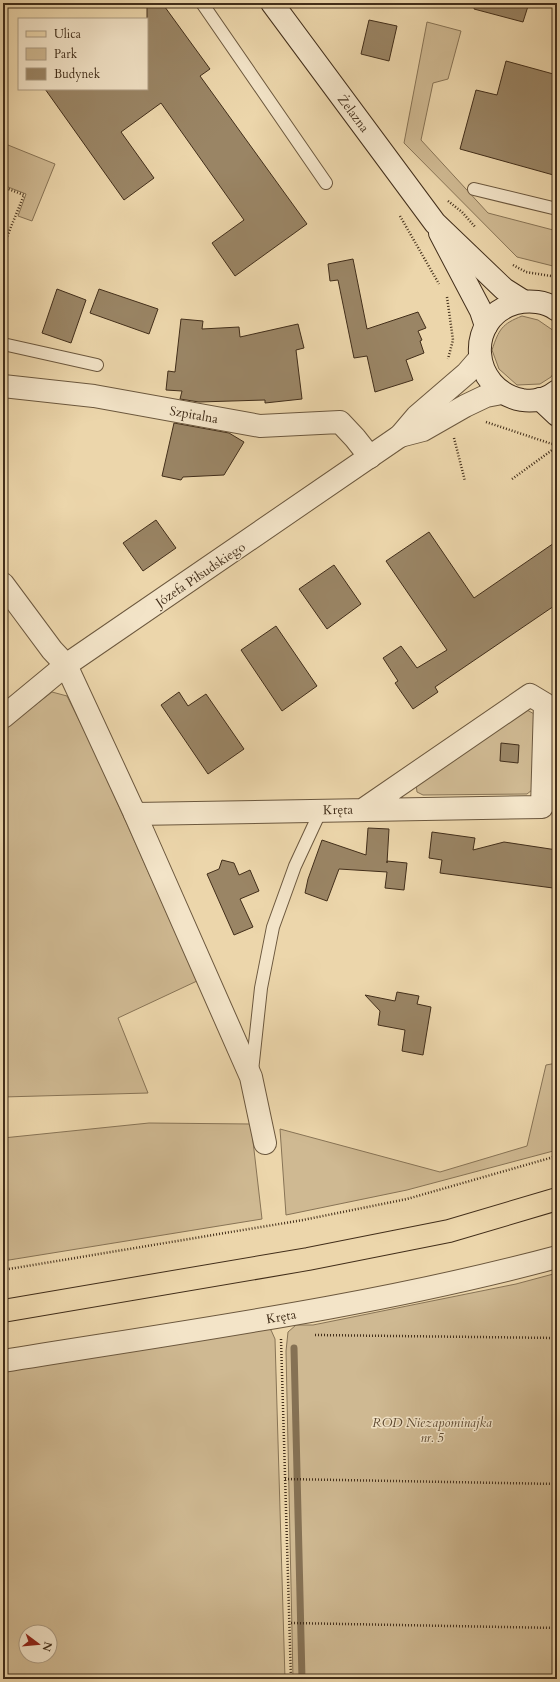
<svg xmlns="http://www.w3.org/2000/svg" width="560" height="1682" font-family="Cardo,serif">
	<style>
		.green { fill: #cfb992; stroke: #887456; fill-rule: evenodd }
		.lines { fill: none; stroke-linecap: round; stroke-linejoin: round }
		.stream { stroke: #857154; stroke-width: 7 }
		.building { fill: #9a8565; stroke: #422e1a }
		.lane-casing { stroke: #6c583e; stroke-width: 14 }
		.street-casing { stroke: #6c583e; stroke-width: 24 }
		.secondary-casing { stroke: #422e1a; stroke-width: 24 }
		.primary-casing { stroke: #422e1a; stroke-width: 24 }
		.path { stroke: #422e1a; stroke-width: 2.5; stroke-dasharray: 1 2; stroke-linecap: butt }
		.lane { stroke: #f3e4c8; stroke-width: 12 }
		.street { stroke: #f3e4c8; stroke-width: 22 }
		.secondary { stroke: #f3e4c8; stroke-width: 22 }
		.primary { stroke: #ecd6ab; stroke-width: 22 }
		.labels { text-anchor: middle; stroke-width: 3; stroke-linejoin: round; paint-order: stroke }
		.street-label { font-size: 13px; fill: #422e1a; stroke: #f3e4c8 }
		.park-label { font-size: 13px; font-style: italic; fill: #5e4a32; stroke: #f3e4c8 }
	</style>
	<rect width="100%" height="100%" fill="#ecd6ab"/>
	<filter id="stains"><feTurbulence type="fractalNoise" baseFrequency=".005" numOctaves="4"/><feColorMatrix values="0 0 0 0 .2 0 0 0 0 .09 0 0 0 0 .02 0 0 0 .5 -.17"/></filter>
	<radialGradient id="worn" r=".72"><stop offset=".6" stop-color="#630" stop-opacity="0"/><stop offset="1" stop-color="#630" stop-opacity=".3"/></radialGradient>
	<g class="green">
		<polygon points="427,22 461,31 448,79 433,83 421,140 488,213 557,231 557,267 517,257 404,143"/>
		<polygon points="3,143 55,164 32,221 18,216 26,194 3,185"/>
		<path d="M522,316L538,320L554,331L557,338V367L551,377L540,384L517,385L499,369L492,350C499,329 502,324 522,316Z"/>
		<polygon points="52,692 67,696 92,746 197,981 118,1018 148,1093 3,1097 3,730"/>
		<polygon points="527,710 536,715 532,790 527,794 423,795 417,792 416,784"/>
		<polygon points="557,1063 557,1150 407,1190 286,1215 280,1129 440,1172 527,1146 546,1065"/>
		<polygon points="149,1123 251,1124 262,1219 3,1261 3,1138"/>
		<polygon points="557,1273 557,1679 293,1679 286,1351 288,1332 296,1325 313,1325 516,1284"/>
		<path d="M262,1326L271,1330L275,1339L285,1679H3V1370ZM26,1632H50V1656H26Z"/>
	</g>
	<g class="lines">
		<polyline class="stream" points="294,1348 302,1679"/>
	</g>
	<g class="building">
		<polygon points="147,3 162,3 210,69 200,76 307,224 235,276 212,243 244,220 161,103 121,132 154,178 124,200 45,89 147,89"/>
		<polygon points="475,3 529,3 523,22 474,9"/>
		<polygon points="369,20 397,26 389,61 361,54"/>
		<polygon points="506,61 557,75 557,176 460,149 476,90 497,95"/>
		<polygon points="353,259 367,329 418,312 426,328 418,331 422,340 420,341 424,353 406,360 413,380 375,392 367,356 354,358 338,280 330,281 328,264"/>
		<polygon points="57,289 86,300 71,343 42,333"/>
		<polygon points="99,289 158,309 149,334 90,313"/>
		<polygon points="181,319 203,321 202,329 239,327 240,337 298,324 304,348 296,350 302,399 265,403 265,400 199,402 180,399 182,391 166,390 168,371 175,372"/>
		<polygon points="174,423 229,433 244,442 224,475 183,477 181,480 162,476"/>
		<polygon points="156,520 176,548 143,571 123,543"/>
		<polygon points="429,532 474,598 557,541 557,604 435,687 438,692 413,709 395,683 398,681 383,658 401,646 417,668 447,650 386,561"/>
		<polygon points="334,565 361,604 327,629 299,589"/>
		<polygon points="276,626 317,686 282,711 241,650"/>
		<polygon points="179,692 188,706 206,694 244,749 208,774 161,705"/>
		<polygon points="501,743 519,745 518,763 500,761"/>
		<polygon points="368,828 389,829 387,863 387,861 407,863 404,890 385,888 387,872 339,869 327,901 305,893 308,879 322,840 366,855"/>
		<polygon points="432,832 475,838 473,850 504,842 557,850 553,888 440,873 442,860 429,858"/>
		<polygon points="222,860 234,863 239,875 250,870 259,891 240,899 253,927 234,935 207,874 219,869"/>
		<polygon points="397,992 419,996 417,1004 431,1007 423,1055 402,1051 405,1030 378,1025 380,1011 365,995 395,1001"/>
	</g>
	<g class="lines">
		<g class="lane-casing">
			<g id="lane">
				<polyline points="202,3 326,183"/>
				<polyline points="474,189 557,209"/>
				<polyline points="3,344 97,365"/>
				<polyline points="252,1071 261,988 273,927 295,866 321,810"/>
			</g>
		</g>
		<g class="street-casing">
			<g id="street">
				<polyline points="3,386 94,396 260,426 340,422 355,438 370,457"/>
				<polyline points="400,436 423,430 465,406 486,396 502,393"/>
				<polyline points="3,584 52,650 66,665 135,814 542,807 545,704 530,695 364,809"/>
				<polyline points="3,717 66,665 400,436 417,416 467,373 480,358"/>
				<polyline points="135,814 251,1077 265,1143"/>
				<path d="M3,1361C188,1331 375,1306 557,1257"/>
			</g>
		</g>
		<g class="secondary-casing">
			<g id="secondary">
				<polyline points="272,3 435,223 504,289 523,301"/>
				<polyline points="440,233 481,311 486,326"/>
				<path d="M557,310C546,301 529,300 516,303C464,318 470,390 522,400C534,402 547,399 557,391"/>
				<polyline points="540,399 557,415"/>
			</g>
		</g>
		<g class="primary-casing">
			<polyline id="primary" points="3,1311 308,1259 449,1231 557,1199"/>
		</g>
		<g class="path">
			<polyline points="3,187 24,195 4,244 3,243"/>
			<polyline points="448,201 462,212 476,228"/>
			<polyline points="400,216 439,284"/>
			<polyline points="513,265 526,272 557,277"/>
			<polyline points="447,297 453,340 448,359"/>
			<polyline points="486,422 552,444 557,450"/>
			<polyline points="454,438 465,481"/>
			<polyline points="552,444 557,440"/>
			<polyline points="512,479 555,448"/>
			<polyline points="3,1270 303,1220 407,1199 557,1156"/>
			<polyline points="315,1335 557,1338"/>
			<polyline points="555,1338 557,1408"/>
			<polyline points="281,1339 291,1679"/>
			<polyline points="285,1479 557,1484"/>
			<polyline points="291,1623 557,1628"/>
		</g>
		<use href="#lane" class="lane"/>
		<use href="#street" class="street"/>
		<use href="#secondary" class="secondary"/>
		<use href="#primary" class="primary"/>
	</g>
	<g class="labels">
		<g class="street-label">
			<text transform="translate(354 113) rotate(53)" y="5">Żelazna</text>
			<text transform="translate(194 414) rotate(10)" y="5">Szpitalna</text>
			<text transform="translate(200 574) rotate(-34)" y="5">Józefa Piłsudskiego</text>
			<text transform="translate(338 809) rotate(-1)" y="5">Kręta</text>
			<text transform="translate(281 1316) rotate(-10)" y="5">Kręta</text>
		</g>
		<g class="park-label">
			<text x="432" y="1427">ROD Niezapominajka<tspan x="432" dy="15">nr. 5</tspan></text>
		</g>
	</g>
	<rect width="560" height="1682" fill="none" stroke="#ecd6ab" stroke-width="16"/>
	<rect x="4" y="4" width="552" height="1674" fill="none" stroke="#422e1a" stroke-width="2"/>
	<rect x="8" y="8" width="544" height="1666" fill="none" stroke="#422e1a"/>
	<rect x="18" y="18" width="130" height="72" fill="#f3e4c8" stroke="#ac9b82"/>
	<rect x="26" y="31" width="20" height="6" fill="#ecd6ab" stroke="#ac9b82"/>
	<text x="54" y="38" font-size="12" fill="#422e1a">Ulica</text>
	<rect x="26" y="48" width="20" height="12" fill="#cfb992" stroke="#ac9b82"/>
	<text x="54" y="58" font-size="12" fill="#422e1a">Park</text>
	<rect x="26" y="68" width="20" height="12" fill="#9a8565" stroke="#ac9b82"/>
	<text x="54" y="78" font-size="12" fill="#422e1a">Budynek</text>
	<g transform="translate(38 1644) rotate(106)"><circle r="19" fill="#f3e4c8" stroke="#ac9b82"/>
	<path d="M0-3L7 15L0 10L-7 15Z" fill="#8f2418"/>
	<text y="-6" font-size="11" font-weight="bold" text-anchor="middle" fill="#422e1a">N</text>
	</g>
	<rect width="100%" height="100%" filter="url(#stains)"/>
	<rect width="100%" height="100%" fill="url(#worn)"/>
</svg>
